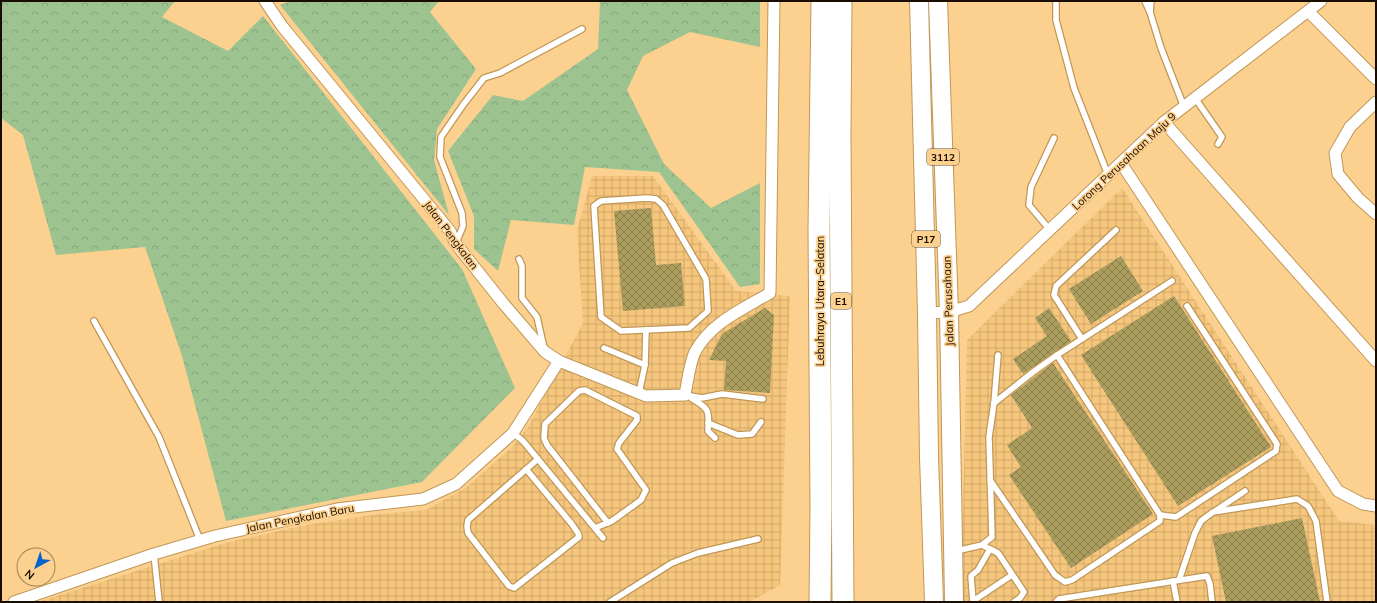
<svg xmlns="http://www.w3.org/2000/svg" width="1377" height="603" font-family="Mulish,sans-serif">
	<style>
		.industrial { fill: url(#industrial-grid) }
		.forest { fill: url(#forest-crowns) }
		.building { fill: url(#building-cross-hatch) }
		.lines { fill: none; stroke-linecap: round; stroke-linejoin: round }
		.service-casing { stroke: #c09757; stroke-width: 8 }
		.minor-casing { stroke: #c09757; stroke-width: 13 }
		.primary-casing { stroke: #c09757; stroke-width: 20 }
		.motorway-casing { stroke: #c09757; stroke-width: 23 }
		.service { stroke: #fff; stroke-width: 5.5 }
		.minor { stroke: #fff; stroke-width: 11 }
		.primary { stroke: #fff; stroke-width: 18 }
		.motorway { stroke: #fff; stroke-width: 21 }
		.labels { text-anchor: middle; stroke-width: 3.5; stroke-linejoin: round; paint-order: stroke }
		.shield { fill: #fcd190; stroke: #5d482b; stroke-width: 1 }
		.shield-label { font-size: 10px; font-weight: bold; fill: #190d00 }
		.street-label { font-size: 11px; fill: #190d00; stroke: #fcd190 }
	</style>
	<defs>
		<pattern id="industrial-grid" width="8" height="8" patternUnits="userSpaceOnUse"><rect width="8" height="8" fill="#f6c67d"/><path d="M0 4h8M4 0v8" fill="none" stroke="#d2a96a"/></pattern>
		<pattern id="forest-crowns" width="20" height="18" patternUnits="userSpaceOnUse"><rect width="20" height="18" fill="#9dc390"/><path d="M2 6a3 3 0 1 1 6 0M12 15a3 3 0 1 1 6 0" fill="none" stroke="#87a67a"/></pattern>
		<pattern id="building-cross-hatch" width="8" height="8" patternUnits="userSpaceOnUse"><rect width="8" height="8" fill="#ab9d5e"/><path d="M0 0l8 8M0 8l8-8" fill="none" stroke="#8a7e4b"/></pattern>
	</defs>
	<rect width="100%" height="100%" fill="#fcd190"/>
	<g class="industrial">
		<polygon points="592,176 653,176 736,291 790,296 780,585 750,602 38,602 225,543 306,525 379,514 426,510 467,487 512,447 528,427 583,323 577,231"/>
		<polygon points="1122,188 1339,521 1376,525 1376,602 961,602 967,340"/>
	</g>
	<g class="forest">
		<polygon points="1,1 175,1 162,17 228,51 263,16 462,269 515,388 422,482 226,521 182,356 145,247 56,255 23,135 1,118"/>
		<polygon points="291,1 439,1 430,12 476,69 437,129 434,160 449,215 280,5"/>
		<polygon points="600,1 760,1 760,47 690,32 643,56 627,90 664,164 711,208 760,183 760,284 740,287 659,172 585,167 574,225 511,220 498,271 474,249 474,216 448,151 493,95 523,101 598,49"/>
	</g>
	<g class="building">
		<polygon points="651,208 656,265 681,263 685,306 623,311 614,211"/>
		<polygon points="1121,256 1143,291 1091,324 1069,289"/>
		<polygon points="1174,296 1271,447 1178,506 1081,355"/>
		<polygon points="765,308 774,315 770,393 724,390 726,361 709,360 722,334"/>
		<polygon points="1049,308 1071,341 1023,374 1013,359 1047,336 1035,318"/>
		<polygon points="1053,363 1153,514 1071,568 1009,475 1021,467 1007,445 1032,428 1011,395"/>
		<polygon points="1302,518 1320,602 1226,602 1212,536"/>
	</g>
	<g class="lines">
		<g class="service-casing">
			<g id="service">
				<polyline points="1056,1 1056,20 1074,88 1108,175"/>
				<polyline points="1145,1 1150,12"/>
				<polyline points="1151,1 1150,12 1161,48 1184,107"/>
				<polyline points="1195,98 1222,137 1218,144"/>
				<polygon points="647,198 656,199 663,205 706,279 708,311 689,328 621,331 601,317 594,206 601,201"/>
				<polyline points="1050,230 1029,205 1031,187 1054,138"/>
				<polyline points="456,243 463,226 462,213 440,157 441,137 463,105 484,78 500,73 582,29"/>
				<polyline points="519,259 522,266 522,298 537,317 544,348"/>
				<polyline points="94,321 159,437 200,540"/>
				<polyline points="1082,339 1172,281"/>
				<polyline points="604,348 645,365"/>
				<polyline points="1057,355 1082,339 1054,295 1056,286 1116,230"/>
				<polyline points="639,393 645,365 646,330"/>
				<polyline points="685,395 702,398 722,394 763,399"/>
				<path d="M691,398C710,409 709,410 708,431L715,438"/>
				<polyline points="708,423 738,435 752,434 761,422"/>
				<polyline points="513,433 523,441 603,538"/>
				<polyline points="526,469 571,523 578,533 579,537 514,588 509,586 468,533 467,526 468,520 538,459"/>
				<polyline points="990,480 1055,575 1065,582 1072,580 1160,521 1160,515 1057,355 1033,372 994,403"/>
				<polyline points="1215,511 1245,491"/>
				<polyline points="1160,515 1176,517 1276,451 1277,444 1187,306"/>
				<polyline points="595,528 612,521 641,500 646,490 617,449 619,443 637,420 637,416 585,390 579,391 545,424 544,438 547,445 608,523"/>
				<polyline points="982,545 998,553 1024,592 1020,598 1014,602"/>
				<polyline points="956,551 982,545 992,537 989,437 994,403 998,355"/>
				<polyline points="154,554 159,602"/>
				<polyline points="1179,580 1195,533 1201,521 1213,512 1297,499 1308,506 1316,521 1327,602"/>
				<polyline points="1173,581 1177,602"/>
				<polyline points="973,601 1012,575"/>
				<polyline points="610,602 672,563 698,553 758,539"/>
				<polyline points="973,602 971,576 978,570 990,549"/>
				<polyline points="1056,602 1059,599 1207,576 1210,584 1212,602"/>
			</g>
		</g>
		<g class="minor-casing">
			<g id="minor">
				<path d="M265,1L282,26L450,231L456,244L503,303L545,352L559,361L646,396L685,395C687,384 690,362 695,352C710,323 743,309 770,293L774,1"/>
				<polyline points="1308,11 1376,79"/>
				<polyline points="1376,102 1350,127 1335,153 1338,174 1358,198 1376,214"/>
				<polyline points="1164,122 1376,361"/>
				<polyline points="1121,163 1338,491 1363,504 1376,506"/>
				<polyline points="927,313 949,312 969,306 1164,122 1321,1"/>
				<polyline points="14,602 154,554 215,536 337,509 423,499 456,484 513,433 559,361"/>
			</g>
		</g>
		<g class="primary-casing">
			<g id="primary">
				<polyline points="919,1 927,313 929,457 934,602"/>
				<polyline points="938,1 949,312 954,602"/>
			</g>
		</g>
		<g class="motorway-casing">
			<g id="motorway">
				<polyline points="841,1 840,135 843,602"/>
				<polyline points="820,602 821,505 819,229 822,1"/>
			</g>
		</g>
		<use href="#service" class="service"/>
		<use href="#minor" class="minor"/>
		<use href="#primary" class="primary"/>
		<use href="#motorway" class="motorway"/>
	</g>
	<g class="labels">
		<g class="shield">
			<rect x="927" y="149" width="32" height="16" rx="3"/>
			<rect x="912" y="231" width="28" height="16" rx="3"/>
			<rect x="831" y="293" width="20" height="16" rx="3"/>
		</g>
		<g class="shield-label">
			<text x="943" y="161">3112</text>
			<text x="926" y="243">P17</text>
			<text x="841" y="305">E1</text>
		</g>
		<g class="street-label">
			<text transform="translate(1124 161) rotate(-43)" y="4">Lorong Perusahaan Maju 9</text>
			<text transform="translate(451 235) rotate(53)" y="4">Jalan Pengkalan</text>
			<text transform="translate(820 301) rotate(-90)" y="4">Lebuhraya Utara–Selatan</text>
			<text transform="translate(948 301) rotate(-92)" y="4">Jalan Perusahaan</text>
			<text transform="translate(300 518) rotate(-11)" y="4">Jalan Pengkalan Baru</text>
		</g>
	</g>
	<rect width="1377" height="603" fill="none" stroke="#190d00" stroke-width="4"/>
	<g transform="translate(36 567) rotate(220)"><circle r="19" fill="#fcd190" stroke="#a18356"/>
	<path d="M0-3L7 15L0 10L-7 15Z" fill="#0961cb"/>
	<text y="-6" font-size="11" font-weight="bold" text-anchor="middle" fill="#190d00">N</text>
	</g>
</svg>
